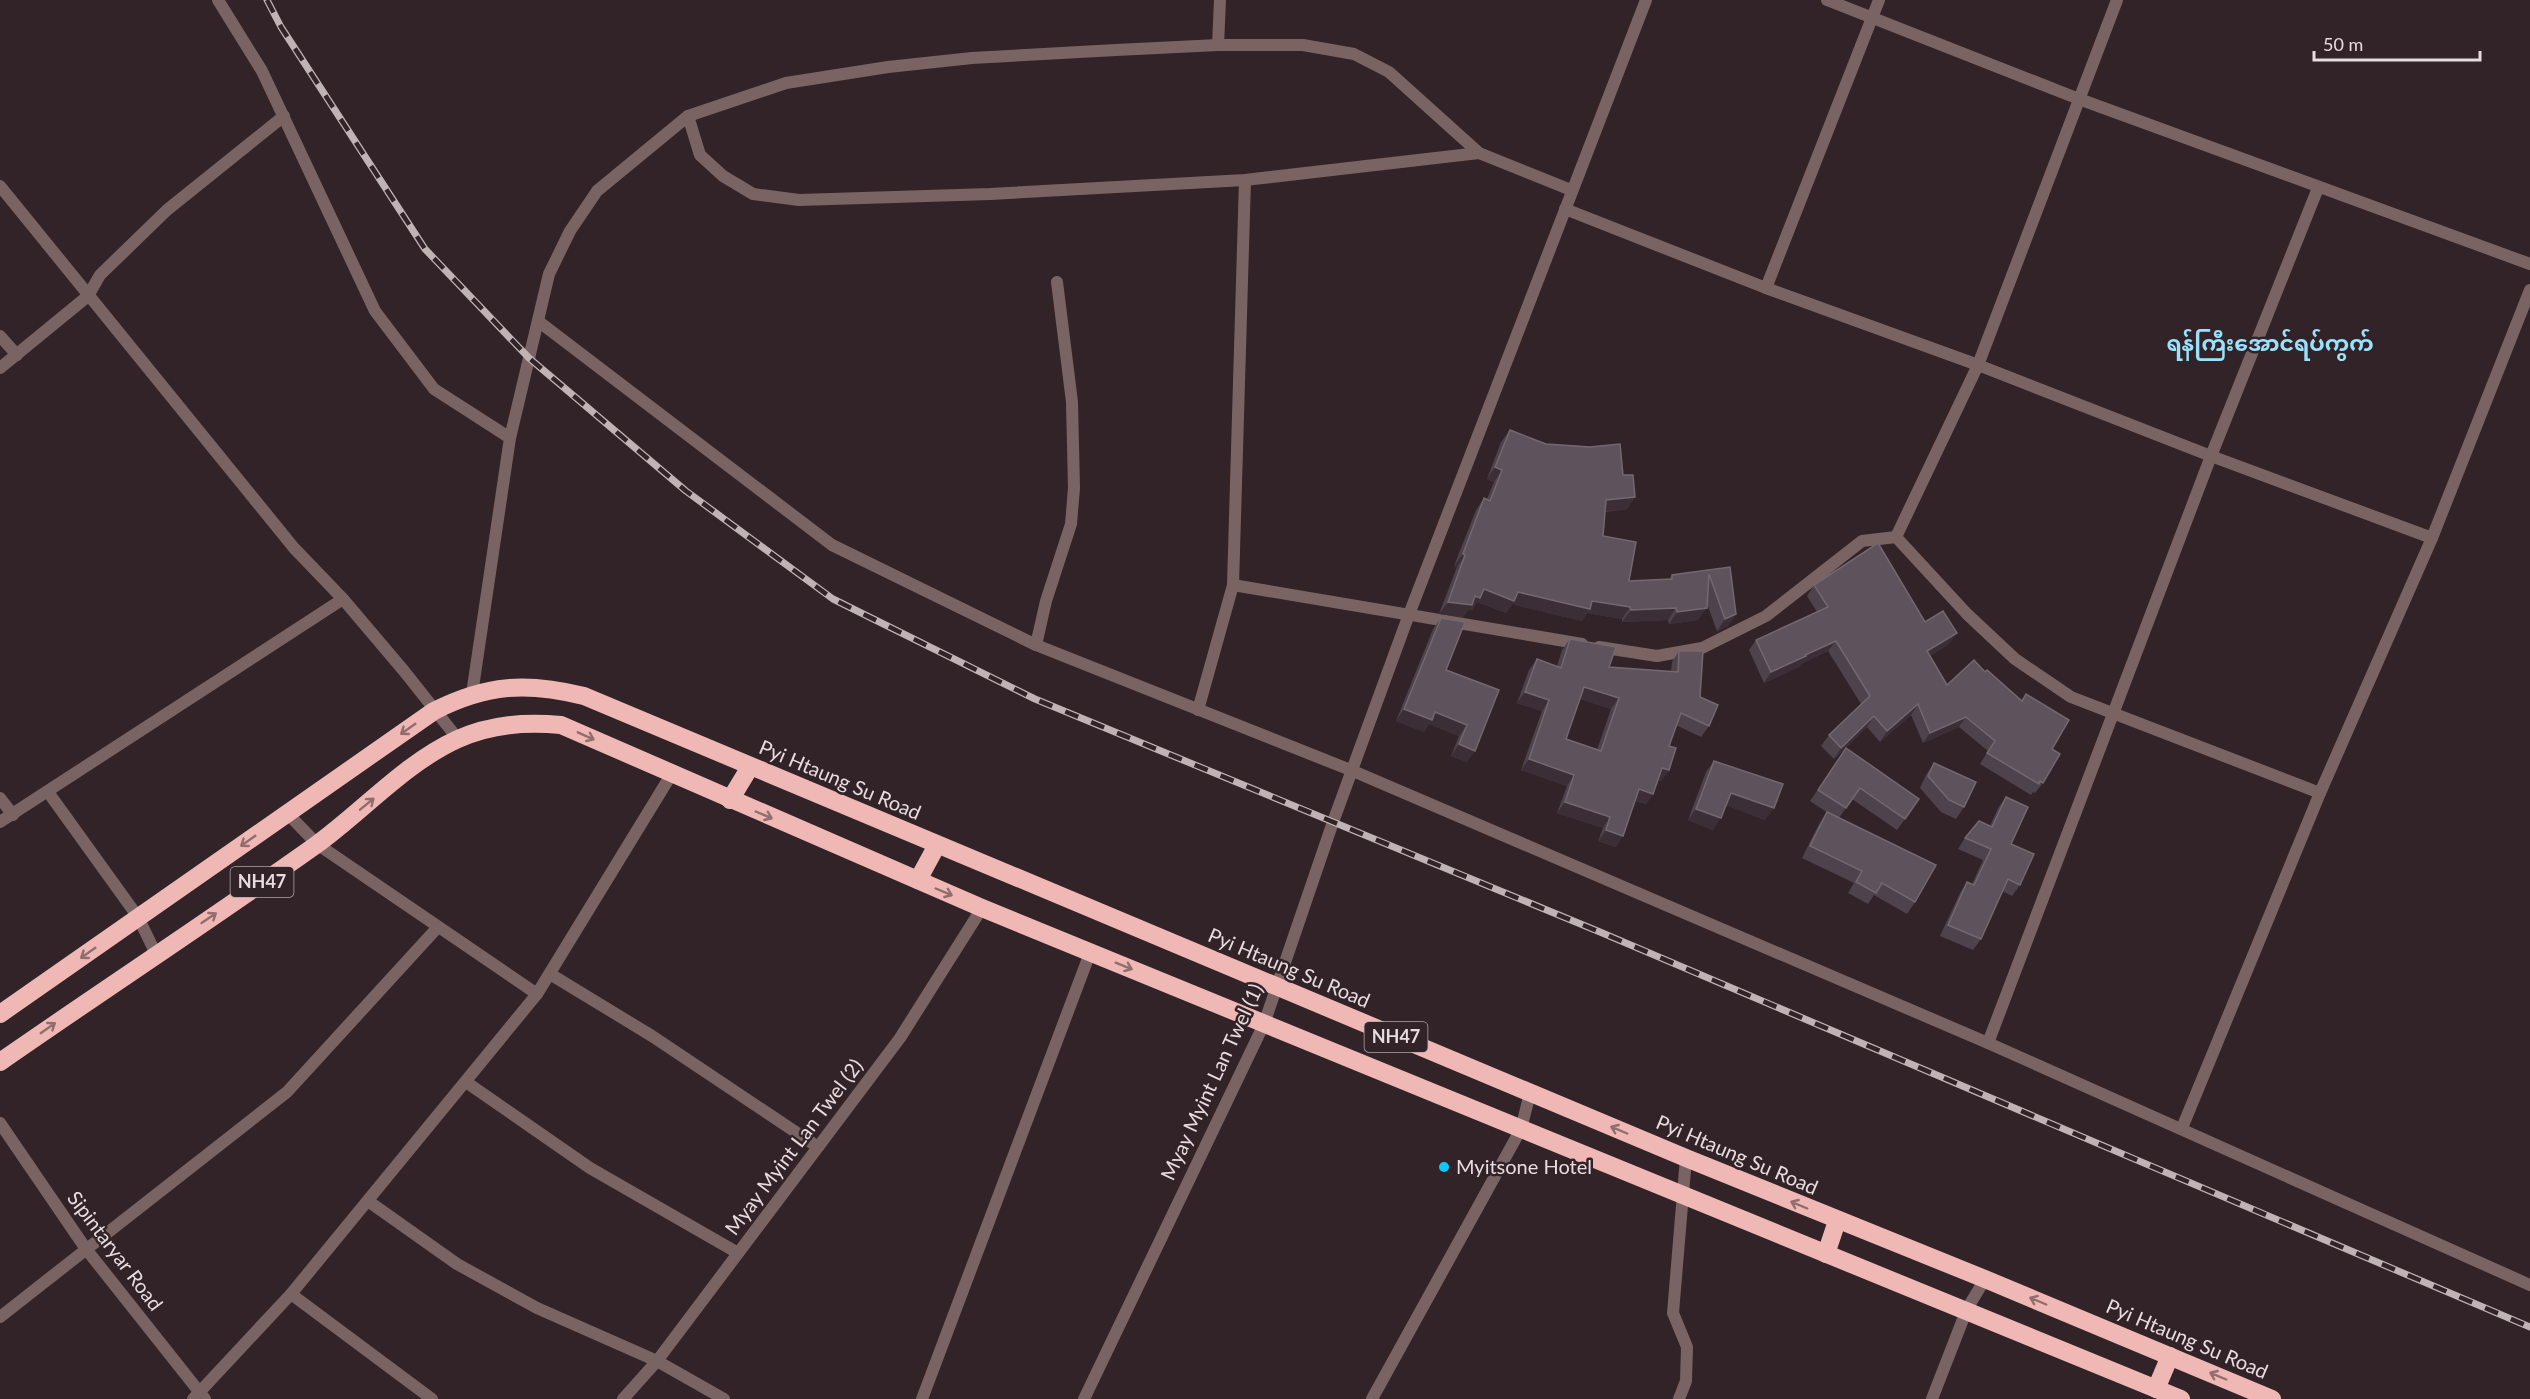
<svg xmlns="http://www.w3.org/2000/svg" width="2530" height="1399" font-family="Lato,'Noto Sans Myanmar',sans-serif">
	<style>
		.lines { fill: none; stroke-linecap: round; stroke-linejoin: round }
		.street { stroke: #7a6463; stroke-width: 12 }
		.highway { stroke: #efb8b4; stroke-width: 18 }
		.rail-casing { stroke: #bfb3b6; stroke-width: 7 }
		.rail { stroke: #322328; stroke-width: 4.5; stroke-dasharray: 14; stroke-linecap: butt }
		.wall { fill: #4e424c; fill-rule: evenodd }
		.shaded-wall { fill: #3c2e37 }
		.building { fill: #5e525c; stroke: #746870; stroke-width: 1.5; fill-rule: evenodd }
		.oneway { stroke: #906e6e }
		.poi-dot { fill: #0dcafa; stroke: #322328; stroke-width: 2 }
		.labels { text-anchor: middle; stroke-width: 5; stroke-linejoin: round; paint-order: stroke }
		.shield { fill: #322328; stroke: #b1a4a8; stroke-width: 1.5 }
		.shield-label { font-size: 18px; font-weight: bold; fill: #e7dcdf }
		.street-label { font-size: 20px; fill: #e7dcdf; stroke: #322328 }
		.poi-label { font-size: 20px; fill: #e7dcdf; stroke: #322328; text-anchor: start }
		.quarter-label { font-size: 22px; font-weight: bold; fill: #9ae1fc; stroke: #322328 }
	</style>
	<rect width="100%" height="100%" fill="#322328"/>
	<g class="lines">
		<g class="street">
			<polyline points="218,0 262,71 375,311 434,389 510,438"/>
			<polyline points="1827,0 2079,99 2530,264"/>
			<polyline points="1218,45 1220,0"/>
			<polyline points="688,116 700,155 723,176 753,194 799,200 990,194 1245,180 1479,153"/>
			<polyline points="0,186 294,548 343,599 404,671 458,739"/>
			<polyline points="1565,209 1766,288 1978,365 2211,456 2432,538"/>
			<polyline points="1766,288 1879,0"/>
			<polyline points="538,321 832,545 1036,645 1353,771 1988,1043 2530,1285"/>
			<polyline points="0,336 17,355"/>
			<polyline points="0,368 88,296 100,275 167,210 284,116"/>
			<polyline points="1896,537 1967,614 2015,659 2071,697 2320,793"/>
			<polyline points="1233,585 1582,644"/>
			<polyline points="1036,645 1046,601 1071,524 1074,488 1072,402 1057,282"/>
			<polyline points="1599,647 1657,656 1702,648 1766,616 1862,541 1896,537 1978,365 2117,0"/>
			<polyline points="472,694 510,438 549,274 570,231 597,191 688,116 786,83 888,67 972,58 1116,50 1218,45 1303,45 1354,54 1389,72 1479,153 1571,190"/>
			<polyline points="1198,710 1233,585 1245,180"/>
			<polyline points="48,792 138,917 156,954"/>
			<polyline points="0,798 13,815"/>
			<polyline points="287,813 317,844 537,994"/>
			<polyline points="0,822 343,599"/>
			<polyline points="550,974 652,1036 818,1147"/>
			<polyline points="1988,1043 2211,456 2318,188"/>
			<polyline points="466,1082 590,1168 738,1253"/>
			<polyline points="0,1123 86,1249 205,1399"/>
			<polyline points="2182,1128 2320,793 2432,538 2530,290"/>
			<polyline points="368,1201 457,1264 537,1308 657,1361 724,1399"/>
			<polyline points="291,1294 432,1399"/>
			<polyline points="0,1317 287,1092 438,927"/>
			<polyline points="193,1399 291,1294 537,994 671,775"/>
			<polyline points="623,1399 657,1361 900,1038 982,908"/>
			<polyline points="922,1399 1090,953"/>
			<polyline points="1084,1399 1264,1024 1333,822 1408,617 1646,0"/>
			<polyline points="1372,1399 1521,1129 1530,1093"/>
			<polyline points="1679,1399 1686,1381 1687,1347 1673,1313 1686,1158"/>
			<polyline points="1932,1399 1967,1309 1985,1279"/>
		</g>
		<g class="highway">
			<polyline points="730,800 750,767"/>
			<polyline points="918,880 937,845"/>
			<path d="M0,1014L434,711C487,684 527,682 584,696L1686,1158L1985,1279L2272,1399"/>
			<path d="M0,1062C105,989 212,919 316,845C363,811 405,763 458,739C492,724 525,722 561,725L982,908L2181,1399"/>
			<polyline points="1826,1254 1837,1221"/>
			<polyline points="2156,1389 2170,1356"/>
		</g>
		<g class="rail-casing">
			<polyline id="rail" points="267,0 281,27 425,249 529,358 686,491 833,599 1035,699 1600,932 2530,1327"/>
		</g>
		<use href="#rail" class="rail"/>
	</g>
	<g class="wall">
		<polygon points="1510,430 1623,475 1635,497 1627,509 1605,512 1603,536 1629,581 1669,579 1672,575 1730,567 1736,614 1728,626 1717,631 1707,604 1698,620 1669,624 1668,620 1622,622 1622,619 1587,613 1582,621 1512,604 1506,613 1477,602 1472,610 1469,609 1463,617 1439,614 1457,567 1454,566 1476,510 1484,498 1487,499 1494,482 1487,479 1501,442"/>
		<polygon points="1814,585 1925,622 1949,644 1930,656 1947,685 1985,672 2021,701 2026,694 2052,749 2043,783 2035,793 2033,792 2031,795 1980,764 1988,751 1959,727 1923,743 1911,715 1880,742 1867,727 1834,759 1821,746 1829,735 1861,704 1828,651 1801,664 1799,667 1764,683 1749,650 1756,640 1817,612 1807,596"/>
		<polygon points="1441,618 1446,670 1499,690 1467,762 1451,756 1459,736 1429,724 1424,732 1396,721 1433,629"/>
		<path d="M1570,639L1609,667L1671,672L1672,662L1679,651L1700,697L1709,726L1701,737L1676,725L1669,746V770L1661,781L1658,780L1653,794L1646,804L1635,801L1616,847L1598,841L1603,828L1557,813L1567,786L1521,770L1542,711L1517,703L1529,670L1537,659L1557,666L1562,650ZM1580,699L1611,709L1597,750L1566,739Z"/>
		<polygon points="1846,748 1919,799 1897,830 1852,799 1839,818 1915,902 1907,914 1874,895 1868,904 1848,893 1854,883 1802,858 1819,824 1827,812 1828,813 1810,801"/>
		<polygon points="1714,761 1765,820 1726,805 1713,830 1688,820 1706,772"/>
		<polygon points="1934,763 1964,807 1956,819 1941,812 1920,788 1926,775"/>
		<polygon points="2006,797 2011,844 2020,885 2012,896 2002,891 1981,939 1973,950 1940,936 1960,893 1967,882 1972,884 1983,860 1958,849 1965,838 1990,826 1998,808"/>
	</g>
	<g class="shaded-wall">
		<polygon points="1495,467 1502,470 1494,482 1487,479"/>
		<polygon points="1635,497 1627,509 1598,512 1606,500"/>
		<polygon points="1463,554 1465,555 1457,567 1454,566"/>
		<polygon points="1484,589 1518,592 1592,601 1630,607 1622,619 1587,613 1582,621 1512,604 1506,613 1477,602 1472,610 1469,609 1463,617 1439,614 1448,602 1475,596"/>
		<polygon points="1676,608 1668,620 1622,622 1631,610"/>
		<polygon points="1707,608 1698,620 1669,624 1677,612"/>
		<polygon points="1736,614 1728,626 1717,631 1725,619"/>
		<polygon points="1957,633 1949,644 1920,662 1927,651"/>
		<polygon points="1836,641 1828,651 1801,664 1799,667 1764,683 1771,672"/>
		<polygon points="1584,687 1619,698 1611,709 1577,698"/>
		<polygon points="1525,692 1549,700 1542,711 1517,703"/>
		<polygon points="1918,704 1911,715 1880,742 1887,731"/>
		<polygon points="1404,709 1435,712 1467,725 1459,736 1429,724 1424,732 1396,721"/>
		<polygon points="1874,716 1867,727 1834,759 1841,748"/>
		<polygon points="1966,717 1959,727 1923,743 1930,733"/>
		<polygon points="1459,744 1475,751 1467,762 1451,756"/>
		<polygon points="1529,759 1574,775 1567,786 1521,770"/>
		<polygon points="1662,768 1669,770 1661,781 1654,778"/>
		<polygon points="1639,789 1653,794 1646,804 1632,800"/>
		<polygon points="1731,793 1774,808 1765,820 1723,804"/>
		<polygon points="1565,802 1610,817 1603,828 1557,813"/>
		<polygon points="1696,809 1721,818 1713,830 1688,820"/>
		<polygon points="1606,830 1623,836 1616,847 1598,841"/>
	</g>
	<g class="building">
		<polygon points="1510,430 1546,444 1590,447 1620,444 1623,475 1633,475 1635,497 1606,500 1603,536 1636,542 1629,581 1672,579 1672,575 1730,567 1736,614 1725,619 1709,574 1707,608 1677,612 1676,608 1631,610 1630,607 1592,601 1590,609 1518,592 1514,601 1484,589 1480,598 1475,596 1472,605 1448,602 1465,555 1463,554 1484,498 1490,501 1502,470 1495,467"/>
		<polygon points="1878,543 1925,622 1943,611 1957,633 1927,651 1947,685 1974,660 1985,672 1987,670 2022,701 2026,694 2069,720 2052,749 2060,754 2043,783 2040,781 2039,784 1987,753 1995,741 1966,717 1930,733 1918,704 1887,731 1874,716 1841,748 1829,735 1870,696 1836,641 1805,655 1806,656 1771,672 1756,640 1828,607 1814,585"/>
		<polygon points="1441,618 1465,622 1446,670 1499,690 1475,751 1459,744 1467,725 1435,712 1432,720 1404,709"/>
		<path d="M1570,639L1616,647L1609,667L1678,672L1679,651H1703L1700,697L1718,705L1709,726L1681,713L1669,746L1676,748L1669,770L1662,768L1653,794L1639,789L1623,836L1606,830L1610,817L1565,802L1574,775L1529,759L1549,700L1525,692L1537,659L1561,668ZM1584,687L1619,698L1601,751L1566,739Z"/>
		<polygon points="1846,748 1919,799 1905,819 1860,788 1846,808 1818,790"/>
		<polygon points="1714,761 1783,784 1774,808 1731,793 1721,818 1696,809"/>
		<polygon points="1934,763 1976,782 1964,807 1949,800 1928,776"/>
		<polygon points="2006,797 2028,807 2011,844 2034,854 2020,885 2008,879 1981,939 1948,925 1967,882 1974,885 1991,849 1965,838 1979,821 1992,827"/>
		<polygon points="1827,812 1936,865 1915,902 1882,883 1876,893 1856,882 1862,871 1810,846"/>
	</g>
	<defs><path id="oneway-shaft" d="M-6 0H5M1.5-3L5.5 0L1.5 3" fill="none" stroke-width="1.6" stroke-linecap="round" stroke-linejoin="round" transform="scale(1.5)"/></defs>
	<g class="oneway">
		<use href="#oneway-shaft" transform="translate(408 729) rotate(145)"/>
		<use href="#oneway-shaft" transform="translate(586 736) rotate(24)"/>
		<use href="#oneway-shaft" transform="translate(367 804) rotate(-39)"/>
		<use href="#oneway-shaft" transform="translate(764 815) rotate(23)"/>
		<use href="#oneway-shaft" transform="translate(248 841) rotate(145)"/>
		<use href="#oneway-shaft" transform="translate(944 892) rotate(23)"/>
		<use href="#oneway-shaft" transform="translate(209 918) rotate(-34)"/>
		<use href="#oneway-shaft" transform="translate(88 953) rotate(145)"/>
		<use href="#oneway-shaft" transform="translate(1124 966) rotate(22)"/>
		<use href="#oneway-shaft" transform="translate(48 1028) rotate(-35)"/>
		<use href="#oneway-shaft" transform="translate(1619 1130) rotate(-157)"/>
		<use href="#oneway-shaft" transform="translate(1799 1205) rotate(-157)"/>
		<use href="#oneway-shaft" transform="translate(2038 1301) rotate(-157)"/>
		<use href="#oneway-shaft" transform="translate(2218 1376) rotate(-157)"/>
	</g>
	<circle class="poi-dot" cx="1444" cy="1167" r="6"/>
	<g class="labels">
		<g class="shield">
			<rect x="230.5" y="867" width="63" height="30" rx="4.5"/>
			<rect x="1364.5" y="1022" width="63" height="30" rx="4.5"/>
		</g>
		<g class="shield-label">
			<text x="262" y="888">NH47</text>
			<text x="1396" y="1043">NH47</text>
		</g>
		<g class="street-label">
			<text transform="translate(840 780) rotate(23)" y="7">Pyi Htaung Su Road</text>
			<text transform="translate(1289 968) rotate(23)" y="7">Pyi Htaung Su Road</text>
			<text transform="translate(1212 1082) rotate(-65)" y="7">Myay Myint Lan Twel (1)</text>
			<text transform="translate(794 1147) rotate(-53)" y="7">Myay Myint Lan Twel (2)</text>
			<text transform="translate(1737 1155) rotate(23)" y="7">Pyi Htaung Su Road</text>
			<text transform="translate(115 1251) rotate(53)" y="7">Sipintaryar Road</text>
			<text transform="translate(2187 1339) rotate(23)" y="7">Pyi Htaung Su Road</text>
		</g>
		<g class="poi-label">
			<text x="1456" y="1174">Myitsone Hotel</text>
		</g>
		<g class="quarter-label">
			<text x="2270" y="351">ရန်ကြီးအောင်ရပ်ကွက်</text>
		</g>
	</g>
	<path d="M2314 51v9h166v-9" fill="none" stroke="#e7dcdf" stroke-width="3"/>
	<text x="2323" y="51" font-size="18" fill="#e7dcdf" stroke="#322328" stroke-width="4.5" paint-order="stroke">50 m</text>
</svg>
